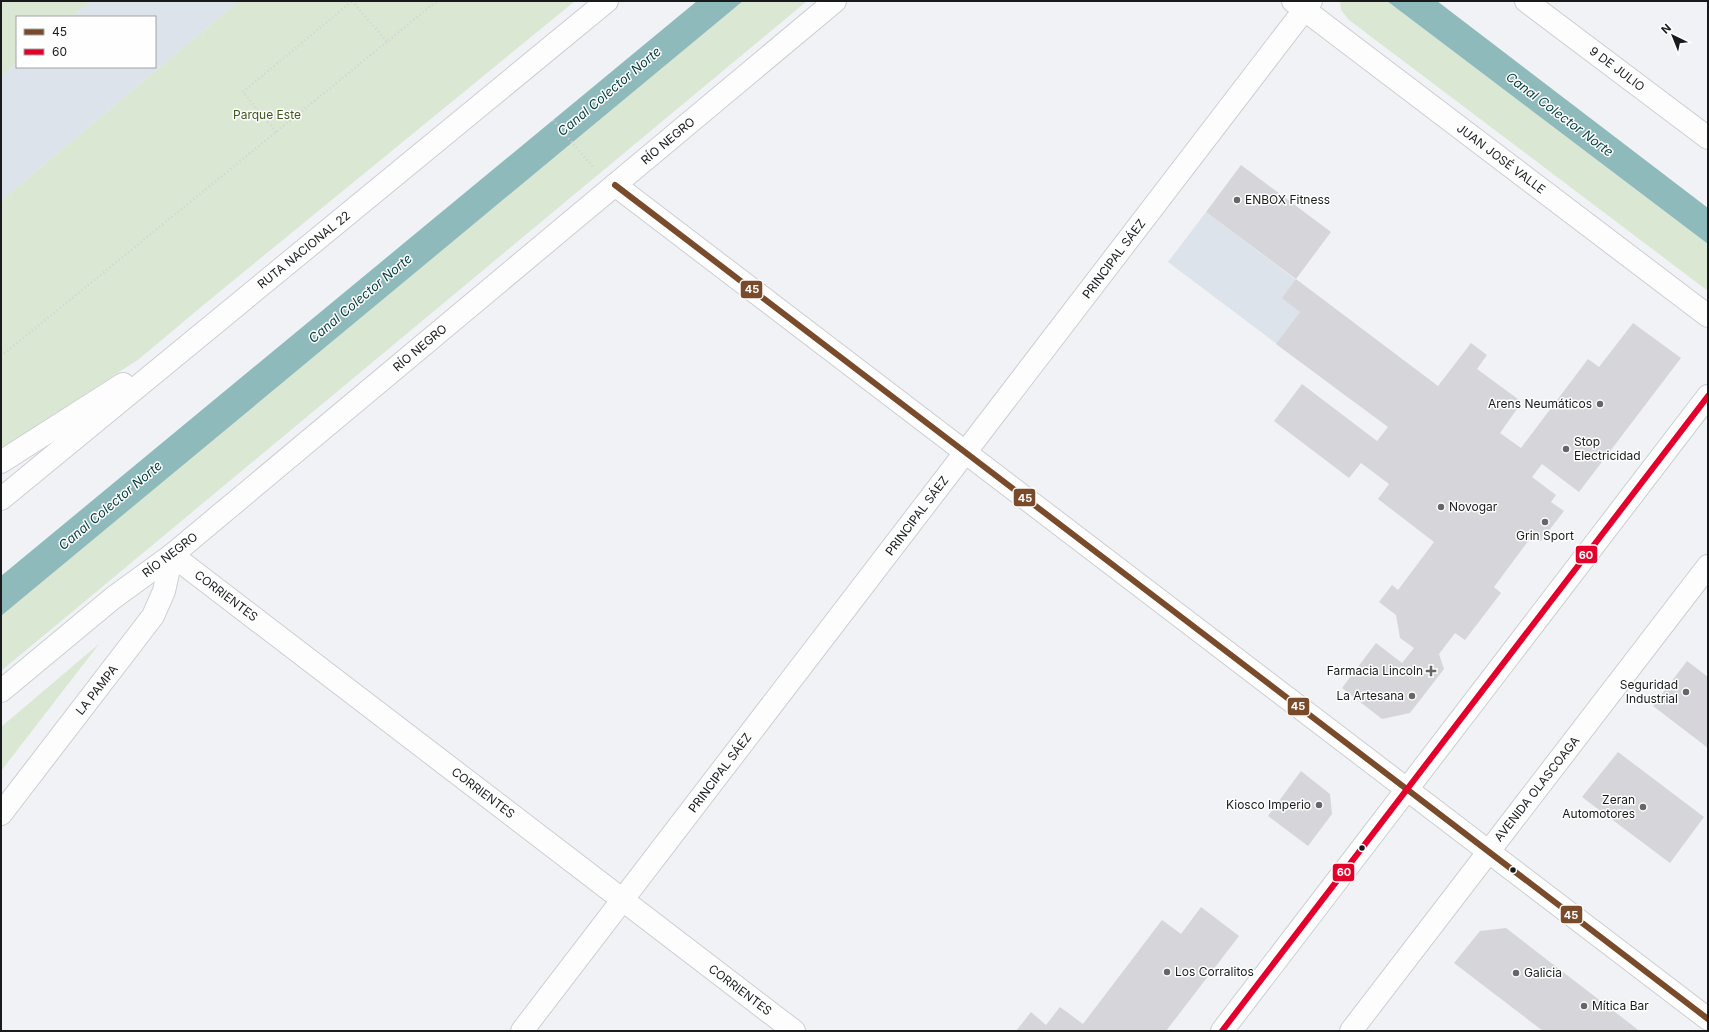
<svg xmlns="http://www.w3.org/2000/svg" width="1709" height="1032" font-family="Inter,sans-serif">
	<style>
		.built { fill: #dde3ea }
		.green { fill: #dae7d2 }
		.water { fill: #8fbabc }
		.building { fill: #d6d6da }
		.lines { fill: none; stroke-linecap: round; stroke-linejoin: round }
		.street-casing { stroke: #ccced1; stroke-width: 24 }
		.secondary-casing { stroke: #ccced1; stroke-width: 24 }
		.highway-casing { stroke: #ccced1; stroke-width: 24 }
		.path { stroke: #d3d3d4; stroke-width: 2.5; stroke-dasharray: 1 3; stroke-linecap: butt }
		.street { stroke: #fdfdfe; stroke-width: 22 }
		.secondary { stroke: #fdfdfe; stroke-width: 22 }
		.highway { stroke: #fdfdfe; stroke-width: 22 }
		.bus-1-casing { stroke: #fefefe; stroke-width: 9 }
		.bus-2-casing { stroke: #fefefe; stroke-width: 9 }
		.bus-1 { stroke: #7a4b2a; stroke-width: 6 }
		.bus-2 { stroke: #e4002b; stroke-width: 6 }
		.poi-dot { fill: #646668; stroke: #fefefe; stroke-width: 1.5 }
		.bus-dot { fill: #181a1c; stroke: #fefefe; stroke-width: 1.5 }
		.labels { text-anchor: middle; stroke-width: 3; stroke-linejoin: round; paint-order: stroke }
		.street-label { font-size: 12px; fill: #181a1c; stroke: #fefefe }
		.park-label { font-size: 12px; fill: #3c561a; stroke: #fefefe }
		.poi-label { font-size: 12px; fill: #181a1c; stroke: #fefefe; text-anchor: start }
		.water-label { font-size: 13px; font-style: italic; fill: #003d3e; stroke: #fefefe }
		.line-badge { stroke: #fefefe; stroke-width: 1.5 }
		.badge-label { font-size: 11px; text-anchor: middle; font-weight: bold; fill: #fff }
	</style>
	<rect width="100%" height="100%" fill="#f0f2f5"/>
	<g class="built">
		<polygon points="91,1 239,1 1,201 1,76 17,63 17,67 155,67 155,17 72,17"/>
		<polygon points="1206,212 1392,352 1354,402 1168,262"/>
	</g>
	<g class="green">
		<polygon points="1,1 91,1 72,17 17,17 17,63 1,76"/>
		<polygon points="239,1 575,1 207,302 139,359 1,449 1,201"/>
		<polygon points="743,1 807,1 1,671 1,616"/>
		<polygon points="1340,1 1387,1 1708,244 1708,291 1349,20 1341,10"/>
		<polygon points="99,644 1,771 1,727"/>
	</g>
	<g class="water">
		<polygon points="697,1 743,1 1,616 1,576"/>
		<polygon points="1387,1 1437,1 1708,208 1708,244"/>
	</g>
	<g class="building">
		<polygon points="1241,165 1331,232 1296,279 1206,212"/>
		<polygon points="1296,279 1438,386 1471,343 1487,355 1477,369 1522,402 1500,433 1521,448 1588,359 1599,367 1633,323 1681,358 1579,492 1542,464 1532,477 1556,495 1551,502 1564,511 1540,542 1532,536 1494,587 1501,593 1465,640 1455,633 1439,654 1444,669 1410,713 1382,719 1342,688 1376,643 1402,663 1414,648 1400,638 1396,615 1379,602 1392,585 1398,590 1434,542 1378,499 1389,484 1361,463 1349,478 1274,421 1302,384 1377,441 1388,427 1276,344 1300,312 1282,298"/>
		<polygon points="1687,661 1708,677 1708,748 1653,706"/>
		<polygon points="1618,752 1704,817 1670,863 1582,797"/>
		<polygon points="1301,771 1330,794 1332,814 1308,846 1268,816"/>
		<polygon points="1201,907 1239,936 1166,1031 1016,1031 1031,1012 1046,1025 1060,1007 1083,1024 1162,920 1181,934"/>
		<polygon points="1506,928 1637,1029 1638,1031 1543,1031 1454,963 1480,931"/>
	</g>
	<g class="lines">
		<g class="street-casing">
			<g id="street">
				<polyline points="1293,1 1708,316"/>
				<polyline points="615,185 1708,1019"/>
				<polyline points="172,555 794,1031"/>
				<polyline points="1,691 113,598 172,555 835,1"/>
				<polyline points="1,814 153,616 164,591 172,555"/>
				<polyline points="522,1031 1311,1"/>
			</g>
		</g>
		<g class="secondary-casing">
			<g id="secondary">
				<polyline points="1526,1 1708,138"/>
				<polyline points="1222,1031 1708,396"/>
				<polyline points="1351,1031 1708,566"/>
			</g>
		</g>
		<g class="highway-casing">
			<g id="highway">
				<polyline points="1,462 123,384"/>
				<polyline points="1,499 607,1"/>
			</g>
		</g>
		<g class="path">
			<polyline points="352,1 387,42"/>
			<polyline points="553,120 593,167"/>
			<polyline points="276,132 243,92 352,1"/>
			<polyline points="1,356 437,1"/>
		</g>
		<use href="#street" class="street"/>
		<use href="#secondary" class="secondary"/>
		<use href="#highway" class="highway"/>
		<g class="bus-1-casing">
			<polyline id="bus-1" points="615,185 1708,1019"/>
		</g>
		<g class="bus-2-casing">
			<polyline id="bus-2" points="1222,1031 1708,396"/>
		</g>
		<use href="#bus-1" class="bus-1"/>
		<use href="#bus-2" class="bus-2"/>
	</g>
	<g class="poi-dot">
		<circle cx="1237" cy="200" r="4"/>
		<circle cx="1600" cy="404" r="4"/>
		<circle cx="1566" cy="449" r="4"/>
		<circle cx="1441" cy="507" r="4"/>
		<circle cx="1545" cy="522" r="4"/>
		<path d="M1429 665h4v4h4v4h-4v4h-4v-4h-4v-4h4z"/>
		<circle cx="1686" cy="692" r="4"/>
		<circle cx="1412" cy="696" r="4"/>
		<circle cx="1319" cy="805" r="4"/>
		<circle cx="1643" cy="807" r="4"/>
		<circle cx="1167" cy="972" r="4"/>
		<circle cx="1516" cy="973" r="4"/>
		<circle cx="1584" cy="1006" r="4"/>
	</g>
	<g class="bus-dot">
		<circle cx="1362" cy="848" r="3.5"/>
		<circle cx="1513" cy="870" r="3.5"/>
	</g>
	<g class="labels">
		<g class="street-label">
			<text transform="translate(1617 69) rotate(37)" y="4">9 DE JULIO</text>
			<text transform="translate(668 141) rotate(-40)" y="4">RÍO NEGRO</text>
			<text transform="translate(1501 159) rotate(37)" y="4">JUAN JOSÉ VALLE</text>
			<text transform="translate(304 250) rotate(-39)" y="4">RUTA NACIONAL 22</text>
			<text transform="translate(1114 259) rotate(-53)" y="4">PRINCIPAL SÁEZ</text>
			<text transform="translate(420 348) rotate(-40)" y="4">RÍO NEGRO</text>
			<text transform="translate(917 516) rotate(-53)" y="4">PRINCIPAL SÁEZ</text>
			<text transform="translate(170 555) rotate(-37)" y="4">RÍO NEGRO</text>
			<text transform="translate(226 596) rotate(37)" y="4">CORRIENTES</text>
			<text transform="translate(97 690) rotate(-52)" y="4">LA PAMPA</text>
			<text transform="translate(720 773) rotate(-53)" y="4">PRINCIPAL SÁEZ</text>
			<text transform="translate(1537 789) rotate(-52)" y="4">AVENIDA OLASCOAGA</text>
			<text transform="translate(483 793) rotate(37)" y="4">CORRIENTES</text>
			<text transform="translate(740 990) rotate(37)" y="4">CORRIENTES</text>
		</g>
		<g class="park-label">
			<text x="267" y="119">Parque Este</text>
		</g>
		<g class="poi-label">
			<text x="1245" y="204">ENBOX Fitness</text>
			<text x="1592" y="408" text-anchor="end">Arens Neumáticos</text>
			<text x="1574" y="446">Stop<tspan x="1574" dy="14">Electricidad</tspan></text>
			<text x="1449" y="511">Novogar</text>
			<text x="1545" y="540" text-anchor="middle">Grin Sport</text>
			<text x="1423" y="675" text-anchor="end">Farmacia Lincoln</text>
			<text x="1678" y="689" text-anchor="end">Seguridad<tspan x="1678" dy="14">Industrial</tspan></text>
			<text x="1404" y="700" text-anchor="end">La Artesana</text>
			<text x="1635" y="804" text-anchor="end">Zeran<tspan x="1635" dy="14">Automotores</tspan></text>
			<text x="1311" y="809" text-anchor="end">Kiosco Imperio</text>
			<text x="1175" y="976">Los Corralitos</text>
			<text x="1524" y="977">Galicia</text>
			<text x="1592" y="1010">Mítica Bar</text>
		</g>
		<g class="water-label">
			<text transform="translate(609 91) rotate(-40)" y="5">Canal Colector Norte</text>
			<text transform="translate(1560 114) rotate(37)" y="5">Canal Colector Norte</text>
			<text transform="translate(360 298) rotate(-40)" y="5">Canal Colector Norte</text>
			<text transform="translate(110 505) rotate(-40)" y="5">Canal Colector Norte</text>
		</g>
	</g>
	<g class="line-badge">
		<rect x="740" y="280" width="23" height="19" rx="4" fill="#7a4b2a"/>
		<rect x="1013" y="488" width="23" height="19" rx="4" fill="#7a4b2a"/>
		<rect x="1575" y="545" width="23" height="19" rx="4" fill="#e4002b"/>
		<rect x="1287" y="697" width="23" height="19" rx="4" fill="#7a4b2a"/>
		<rect x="1332" y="863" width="23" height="19" rx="4" fill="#e4002b"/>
		<rect x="1560" y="905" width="23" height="19" rx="4" fill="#7a4b2a"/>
	</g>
	<g class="badge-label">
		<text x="752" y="293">45</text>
		<text x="1025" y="502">45</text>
		<text x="1586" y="559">60</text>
		<text x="1298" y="710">45</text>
		<text x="1344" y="876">60</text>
		<text x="1571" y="919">45</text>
	</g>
	<rect width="1709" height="1032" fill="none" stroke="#181a1c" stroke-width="4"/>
	<rect x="16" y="16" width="140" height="52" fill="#fefefe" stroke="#a2a3a4"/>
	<rect x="24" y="29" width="20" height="6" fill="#7a4b2a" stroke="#a2a3a4"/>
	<text x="52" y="36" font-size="12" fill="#181a1c">45</text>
	<rect x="24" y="49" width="20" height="6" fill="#e4002b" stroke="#a2a3a4"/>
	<text x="52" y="56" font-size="12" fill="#181a1c">60</text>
	<g transform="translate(1673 36) rotate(317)" stroke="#fefefe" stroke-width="3" paint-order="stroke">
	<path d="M0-3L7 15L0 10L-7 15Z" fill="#181a1c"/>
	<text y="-6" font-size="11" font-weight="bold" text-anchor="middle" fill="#181a1c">N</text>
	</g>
</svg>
